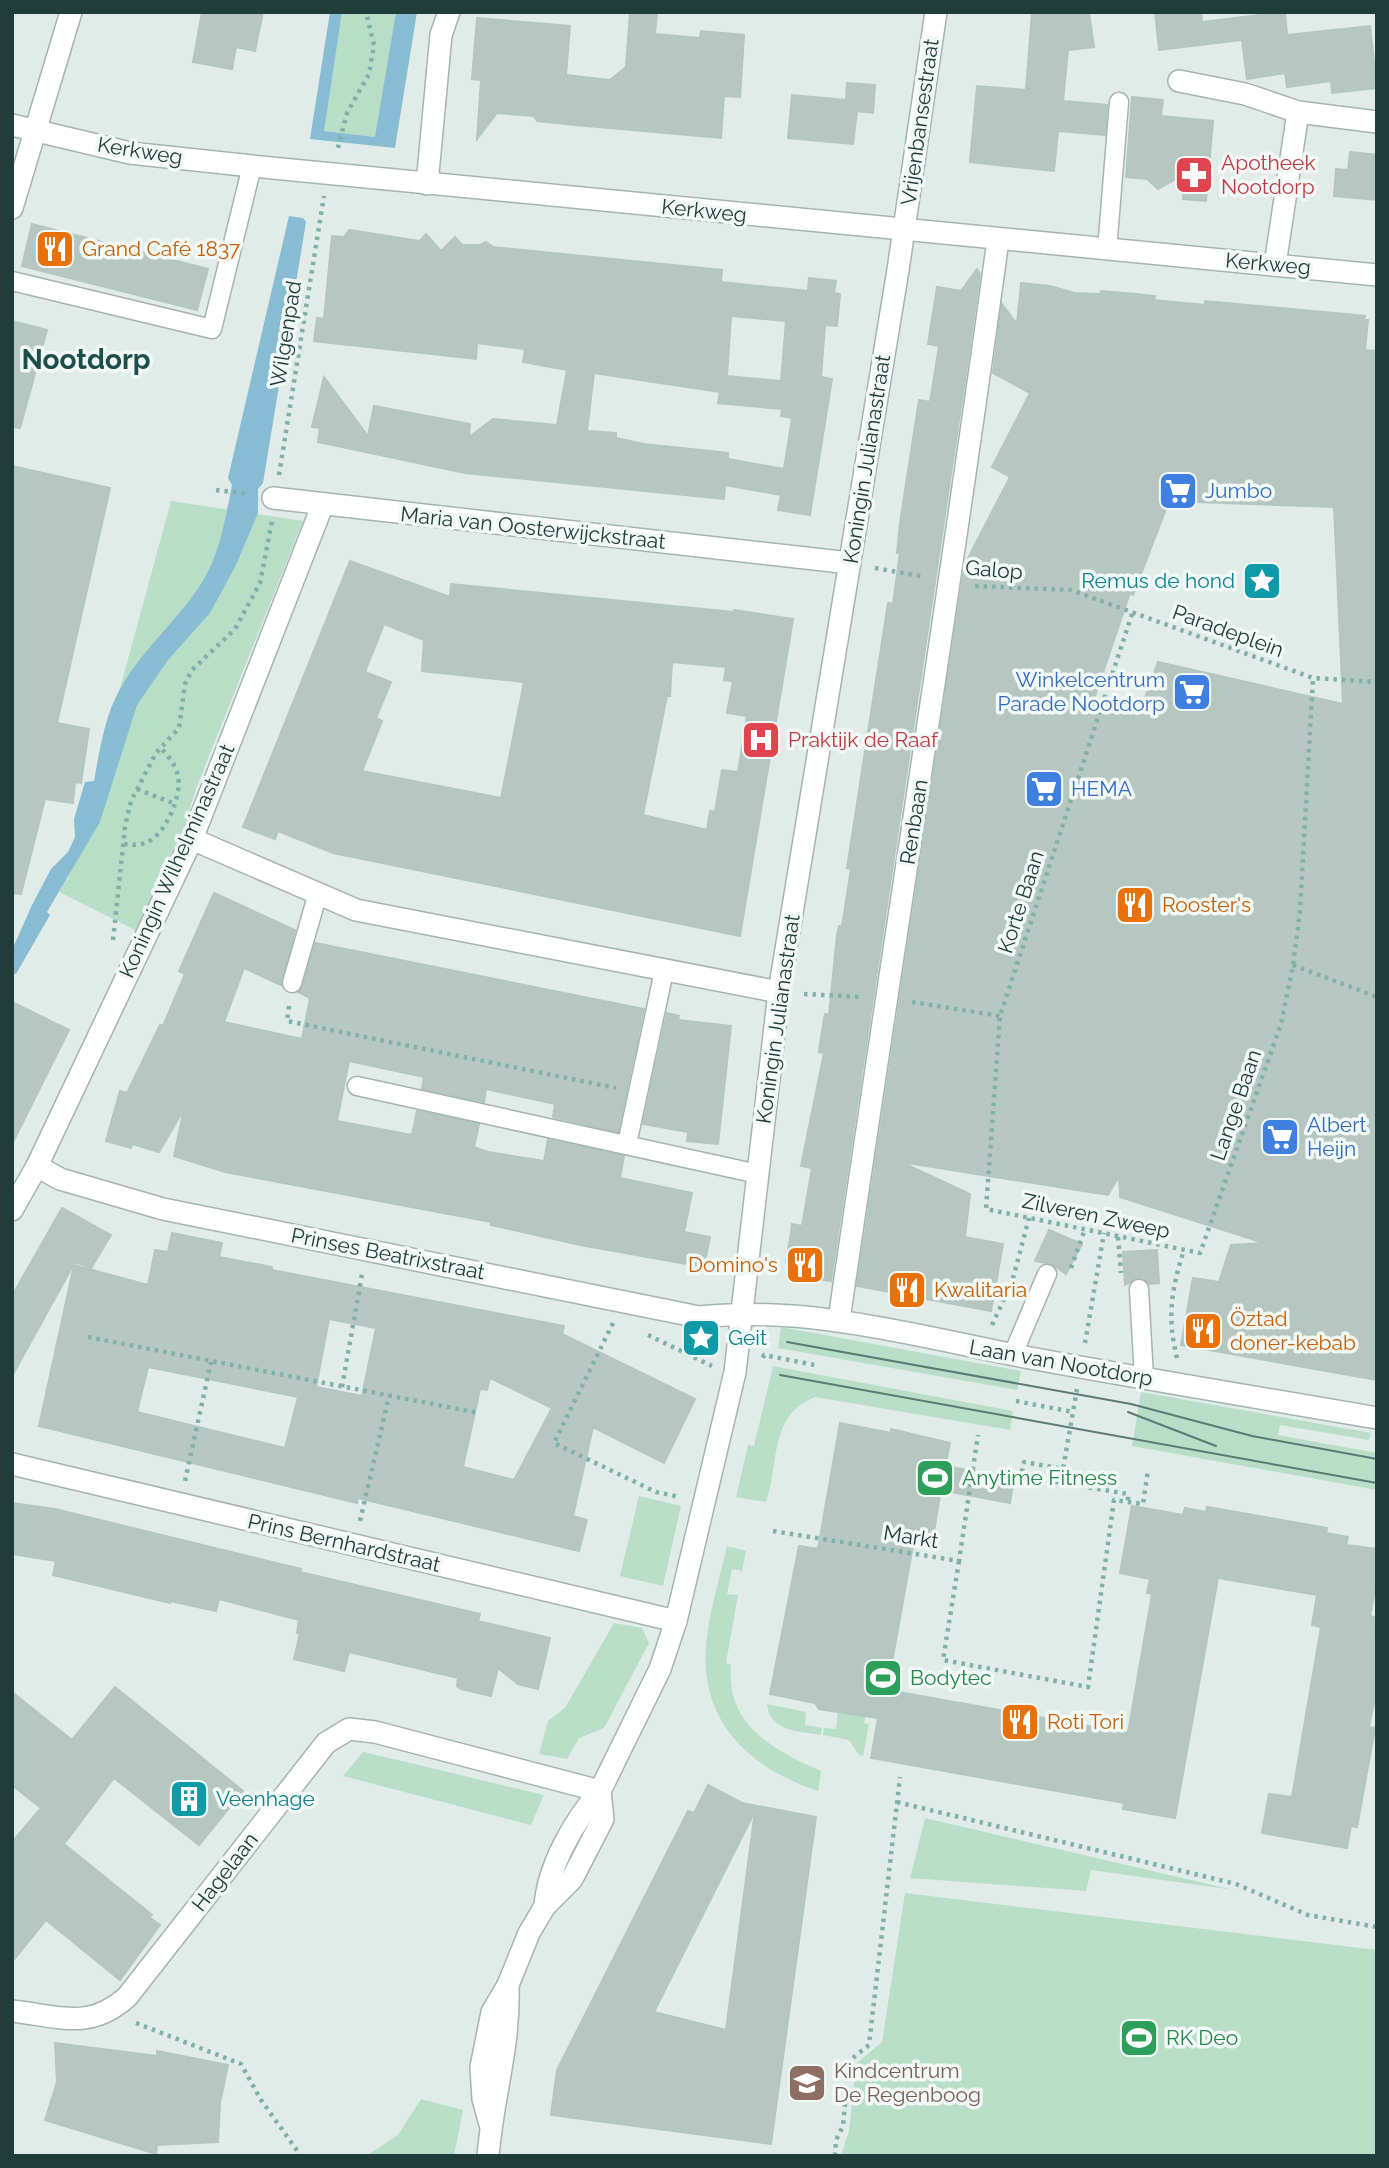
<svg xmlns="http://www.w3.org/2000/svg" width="1389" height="2168" font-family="Raleway,sans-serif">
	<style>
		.green { fill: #b9dec8 }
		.water { fill: #87bcd3 }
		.building { fill: #b6c7c2; stroke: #b3c6c1; stroke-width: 2; fill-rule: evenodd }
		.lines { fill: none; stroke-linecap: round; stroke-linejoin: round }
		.service-casing { stroke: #a4b4b1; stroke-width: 21 }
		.minor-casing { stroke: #a4b4b1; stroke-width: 24 }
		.tertiary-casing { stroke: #a4b4b1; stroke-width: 24 }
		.path { stroke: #80b0a8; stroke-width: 4.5; stroke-dasharray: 3.5 5; stroke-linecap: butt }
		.service { stroke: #fff; stroke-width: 18 }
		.minor { stroke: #fff; stroke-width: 21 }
		.tertiary { stroke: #fff; stroke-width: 21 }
		.tram { stroke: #5b7975; stroke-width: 2 }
		.labels { text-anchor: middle; stroke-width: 7; stroke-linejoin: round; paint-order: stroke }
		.street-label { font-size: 21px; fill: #213d39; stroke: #f1f8f6 }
		.health-label { font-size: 21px; fill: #be3a42; stroke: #f1f8f6; text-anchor: start }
		.food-label { font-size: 21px; fill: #c56008; stroke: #f1f8f6; text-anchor: start }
		.shop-label { font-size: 21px; fill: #366cbe; stroke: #f1f8f6; text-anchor: start }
		.culture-label { font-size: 21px; fill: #0d838f; stroke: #f1f8f6; text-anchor: start }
		.leisure-label { font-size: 21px; fill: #27864d; stroke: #f1f8f6; text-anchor: start }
		.education-label { font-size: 21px; fill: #785e54; stroke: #f1f8f6; text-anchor: start }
		.district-label { font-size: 28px; font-weight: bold; fill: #1c4f4a; stroke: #f1f8f6 }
	</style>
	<rect width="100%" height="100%" fill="#e1ece9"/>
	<g class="green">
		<polygon points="342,12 396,12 376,137 323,131"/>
		<polygon points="171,501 303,521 197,786 180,839 139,932 59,892 69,876"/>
		<polygon points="781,1327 1021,1371 1017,1390 778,1348"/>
		<path d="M773,1366L1013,1411L1010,1430L815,1397C768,1416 780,1463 766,1502L736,1497L748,1445L754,1446Z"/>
		<polygon points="1141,1392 1371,1433 1369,1440 1280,1425 1278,1435 1377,1453 1377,1490 1132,1446"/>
		<polygon points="639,1496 681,1506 663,1586 620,1576"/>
		<path d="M727,1546L746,1551L742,1571L732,1569L727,1594L738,1595L726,1663L731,1665C725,1724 774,1751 821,1771L818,1791C746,1767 696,1718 707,1636C711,1606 720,1576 727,1546Z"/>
		<polygon points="614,1623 642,1628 649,1643 604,1728 579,1738 567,1759 539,1754 548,1721 565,1708"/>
		<path d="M767,1704L806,1712L805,1725L822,1728L821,1735C800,1731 769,1732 767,1704Z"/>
		<polygon points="838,1711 866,1714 864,1723 869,1724 863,1756 859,1755 849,1740 823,1735 824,1728 836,1729"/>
		<polygon points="363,1752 364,1752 544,1795 531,1825 343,1776"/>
		<polygon points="925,1818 1234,1890 1091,1870 1086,1891 910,1878"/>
		<polygon points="905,1893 1377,1950 1377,2156 841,2156 849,2131 856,2064 882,2042"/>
		<polygon points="421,2099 463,2110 454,2156 366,2156 398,2135"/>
	</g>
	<g class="water">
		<polygon points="330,12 342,12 324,131 375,137 396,12 417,12 395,148 310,139"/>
		<path d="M289,216L303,218L306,222L263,483L258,489V513L236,565L210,613L168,660L137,705L100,822L47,912L50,915L16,974L12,973V950L32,905L51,869L68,852L75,837L74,819L85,782L94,781C100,749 104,718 120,689C141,651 175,623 199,587C220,556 225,520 232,485L228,478Z"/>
	</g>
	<g class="building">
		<polygon points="202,12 263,12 255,51 236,47 232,69 193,62"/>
		<polygon points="630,12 657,12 655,34 700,38 701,31 744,35 740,97 724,96 721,138 575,125 537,121 534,116 497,113 477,139 481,80 472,79 477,18 570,26 566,75 610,80 626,67"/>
		<polygon points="1032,12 1089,12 1094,47 1068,50 1063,101 1107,105 1105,135 1058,131 1054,171 970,162 977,86 1026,90"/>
		<polygon points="1155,12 1201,12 1202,22 1285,12 1287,35 1370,26 1377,88 1332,93 1331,81 1287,87 1285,73 1247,79 1242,40 1159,50"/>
		<polygon points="847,83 875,85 873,113 857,111 853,144 788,138 792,95 846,100"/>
		<polygon points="1132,97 1163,100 1161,116 1213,121 1206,201 1183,199 1185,174 1158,189 1147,179 1126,177"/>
		<polygon points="1350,152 1377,155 1377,200 1334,196 1336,169 1348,170"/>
		<polygon points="32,224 208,269 197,310 22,266"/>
		<path d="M349,230L420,241L426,234L441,251L455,237L462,245H480L486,242L493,247L722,270L721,282L808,291L809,278L836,281L834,293L840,294L837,326L825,325L821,377L832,379L810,515L778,510L781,495L725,485L724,499L465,473L318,442L320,428L312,427L324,377L368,436L374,406L470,424L469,437L493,419L557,425L567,370L523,362L525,349L477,343L476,359L314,341L317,318L324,319L332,236L344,237ZM731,316L786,321L781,381L727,376ZM594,373L720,392L718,403L782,409L781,416L792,418L784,469L728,459V453L644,444L616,438V433L587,431Z"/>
		<polygon points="977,269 980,274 966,373 831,1281 789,1275 791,1263 786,1262 791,1233 792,1224 802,1226 812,1168 801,1166 824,1053 819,1052 820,1043 825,1014 829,1015 837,935 839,926 842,926 851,869 847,868 888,603 893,604 900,553 897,553 900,523 919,400 930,402 939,346 928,344 937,287 961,291"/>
		<path d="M1021,283L1050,286L1075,293L1100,294L1101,291L1137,294L1155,296L1154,300L1205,305V301L1365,316L1364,320H1368L1365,350L1377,351V1380L1181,1345L1193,1278L1219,1282L1231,1245L1264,1243L1120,1197L1119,1176L1108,1195L901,1162L970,1194L965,1237L1003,1244L991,1311L857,1286L965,564L1010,477L992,467L1030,393L993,373L1002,304L1017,324ZM1169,501L1334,507L1343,704L1158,662L1138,717L1093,702L1130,593L1133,595Z"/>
		<polygon points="12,321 47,330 20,428 12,427"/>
		<polygon points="12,466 110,488 57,723 89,729 81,783 75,782 73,803 45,799 21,894 12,893"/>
		<path d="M350,561L450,597L451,584L734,612V610L793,619L740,936L333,853L278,831L275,839L243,827ZM384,624L424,640L422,671L524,682L501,798L362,771L382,721L376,718L391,682L365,672ZM672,662L726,667L724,680L733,681L727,713L747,716L738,772L722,770L715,812L710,811L707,830L643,815L667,696H670Z"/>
		<polygon points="214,893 295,930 281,985 244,968 224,1022 302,1039 310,998 298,992 303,986 315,943 644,1009 618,1132 553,1117 555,1104 486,1089 484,1102 422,1089 424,1077 349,1061 337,1121 412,1135 417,1111 479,1124 474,1147 488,1152 544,1161 548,1140 624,1156 620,1178 692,1193 684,1232 710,1237 704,1267 580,1245 491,1225 491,1222 225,1172 174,1156 184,1109 159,1152 132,1144 131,1148 106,1141 120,1091 127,1093 160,1025 163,1026 185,974 179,971"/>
		<polygon points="12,1002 69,1030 12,1144"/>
		<polygon points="667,1013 679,1016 678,1020 731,1026 718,1144 687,1141 688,1132 643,1124"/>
		<polygon points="62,1208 111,1235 91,1268 75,1262 12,1376 12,1296"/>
		<polygon points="1049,1230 1082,1244 1066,1274 1052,1264 1035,1261"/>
		<path d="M172,1233L222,1243L219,1257L272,1267V1270L564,1326L562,1334L695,1399L664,1463L593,1427L573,1516L587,1520L579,1551L358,1498L357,1503L39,1426L74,1265L148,1285L155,1250L168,1252ZM329,1319L376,1328L362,1396L316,1387ZM148,1367L298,1397L285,1448L137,1412ZM490,1378L552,1408L514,1480L463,1467L480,1389L487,1390Z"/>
		<polygon points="1157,1250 1159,1283 1149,1284 1138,1278 1125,1285 1123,1252"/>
		<polygon points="840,1423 891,1433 891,1429 950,1443 945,1466 1014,1478 1010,1503 941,1490 932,1543 914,1540 887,1690 1128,1733 1152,1594 1147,1593 1150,1579 1120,1573 1132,1506 1183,1515 1185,1508 1206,1512 1207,1507 1242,1513 1327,1528 1326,1533 1348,1537 1346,1545 1377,1549 1377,1580 1370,1616 1375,1617 1377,1688 1369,1727 1375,1728 1357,1827 1351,1826 1347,1848 1262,1833 1269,1794 1292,1797 1321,1627 1312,1625 1317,1595 1218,1578 1175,1818 1123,1809 1124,1803 871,1758 878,1718 819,1709 815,1703 770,1694 799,1546 818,1549"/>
		<polygon points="12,1503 55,1509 301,1569 300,1572 480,1614 478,1621 550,1638 538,1689 518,1684 498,1668 491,1696 461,1689 457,1686 458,1678 349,1652 344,1671 294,1659 300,1633 297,1633 299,1620 219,1599 216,1611 170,1601 170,1603 53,1575 56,1561 12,1554"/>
		<polygon points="115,1687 243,1791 199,1845 114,1778 64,1844 152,1915 149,1917 160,1925 120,1980 46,1920 12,1962 12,1842 41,1808 12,1785 12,1692 72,1740"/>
		<path d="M708,1785L742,1803L816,1817L771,2144L551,2115L557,2070L688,1811L694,1813ZM755,1811L726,2030L654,2012L669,1982Z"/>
		<polygon points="55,2043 157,2056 157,2051 228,2065 220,2103 218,2142 157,2145 156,2154 45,2120 57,2082"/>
	</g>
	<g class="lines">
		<g class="service-casing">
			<g id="service">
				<polyline points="1107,250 1119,102"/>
				<polyline points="12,281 212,329 252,166"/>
				<polyline points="292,983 318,893"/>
				<polyline points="357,1086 758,1174"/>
				<polyline points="627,1144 664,971"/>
				<polyline points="1139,1289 1144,1378"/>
				<polyline points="1013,1354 1047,1274"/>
			</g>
		</g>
		<g class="minor-casing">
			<g id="minor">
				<polyline points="1179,81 1245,94 1298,112 1377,122"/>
				<polyline points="427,184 441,35 449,12"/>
				<polyline points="12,208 71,12"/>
				<polyline points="1275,265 1298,112"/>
				<polyline points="273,498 850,563"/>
				<polyline points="192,839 356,910 779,992"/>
				<path d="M37,1166L60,1179L163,1209L699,1317C810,1305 921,1337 1030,1358C1145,1379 1261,1398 1377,1418"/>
				<polyline points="12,1210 37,1166 192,839 323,504"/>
				<path d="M839,1320C891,960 949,601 998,240"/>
				<polyline points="12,1464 676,1621"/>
				<path d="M545,1906C548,1866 574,1821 600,1791L660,1669L676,1621L735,1372L779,992L898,270L936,12"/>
				<path d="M12,2011C59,2016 89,2031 127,1997L326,1743L349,1729L375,1732L600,1791"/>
				<polyline points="490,2124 483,2099 481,2067 492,2012 508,1985 529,1933 545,1906 572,1879 603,1819 600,1791"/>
				<path d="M488,2156C493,2095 510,2048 508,1985"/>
			</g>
		</g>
		<g class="tertiary-casing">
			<polyline id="tertiary" points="12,125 130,153 252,166 1377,275"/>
		</g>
		<g class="path">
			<polyline points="338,148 347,113 369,74 374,45 366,12"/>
			<polyline points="279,475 324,196"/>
			<polyline points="216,490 250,494"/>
			<polyline points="875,568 925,577"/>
			<polyline points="975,586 1071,590 1313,678 1377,682"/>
			<polyline points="1132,614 1000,1016 986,1209 1200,1253 1281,1024 1293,965 1300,911 1313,678"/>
			<polyline points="137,789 175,804"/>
			<path d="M124,844C134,845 142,846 151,840C167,830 182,795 178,776C176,765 168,756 161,748"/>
			<polyline points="113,940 125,827 131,801 156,753 179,728 185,684 192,670 235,629 260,583 272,521"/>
			<polyline points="1293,965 1377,997"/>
			<polyline points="804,994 862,997"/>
			<polyline points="912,1002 1000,1016"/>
			<polyline points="289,1006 287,1021 616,1088"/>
			<polyline points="1118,1237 1121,1273"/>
			<polyline points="1071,1268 1085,1229"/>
			<polyline points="613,1323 554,1443 656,1492 680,1497"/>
			<polyline points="992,1325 1012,1282 1029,1218"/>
			<polyline points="648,1335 712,1366"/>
			<polyline points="88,1337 479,1413"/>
			<polyline points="1085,1343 1104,1233"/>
			<polyline points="763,1358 764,1355 815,1365"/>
			<path d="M1177,1358C1167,1318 1171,1290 1184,1250"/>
			<polyline points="342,1387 362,1274"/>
			<polyline points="1077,1389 1063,1469 1024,1462 1021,1476 1128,1494 1128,1502"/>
			<polyline points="1016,1401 1073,1412"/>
			<polyline points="185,1481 211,1362"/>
			<polyline points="360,1521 389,1396"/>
			<polyline points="773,1531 959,1561 978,1435"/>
			<polyline points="959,1561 943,1660 1088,1687 1114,1500 1143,1504 1148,1470"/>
			<polyline points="897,1802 1236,1884 1308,1915 1377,1927"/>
			<polyline points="136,2023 241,2064 261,2100 301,2156"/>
			<polyline points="835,2156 836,2140 843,2126 849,2061 869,2045 900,1777"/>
		</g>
		<use href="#service" class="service"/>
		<use href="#minor" class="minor"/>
		<use href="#tertiary" class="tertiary"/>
		<g class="tram">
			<polyline points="787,1342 1131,1404 1252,1436 1377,1459"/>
			<polyline points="780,1375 1377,1483"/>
			<polyline points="1128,1412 1216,1446"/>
		</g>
	</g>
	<defs>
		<g id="pharmacy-square" transform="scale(2.0125)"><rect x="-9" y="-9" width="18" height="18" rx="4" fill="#e0444e" stroke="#f1f8f6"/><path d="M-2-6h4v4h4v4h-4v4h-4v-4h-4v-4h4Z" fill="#fff"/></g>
		<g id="restaurant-square" transform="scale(2.0125)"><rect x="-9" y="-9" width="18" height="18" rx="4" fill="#e8710a" stroke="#f1f8f6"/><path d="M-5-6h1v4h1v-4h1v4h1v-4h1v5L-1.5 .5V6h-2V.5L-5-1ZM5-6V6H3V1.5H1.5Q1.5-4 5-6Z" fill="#fff"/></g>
		<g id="supermarket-square" transform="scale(2.0125)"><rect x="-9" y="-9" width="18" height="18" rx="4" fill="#3f7fe0" stroke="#f1f8f6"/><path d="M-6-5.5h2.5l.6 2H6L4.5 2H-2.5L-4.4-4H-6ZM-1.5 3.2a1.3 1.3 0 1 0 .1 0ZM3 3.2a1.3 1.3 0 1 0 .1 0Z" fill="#fff"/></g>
		<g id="sight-square" transform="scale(2.0125)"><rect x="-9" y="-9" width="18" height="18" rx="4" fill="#0f9aa8" stroke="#f1f8f6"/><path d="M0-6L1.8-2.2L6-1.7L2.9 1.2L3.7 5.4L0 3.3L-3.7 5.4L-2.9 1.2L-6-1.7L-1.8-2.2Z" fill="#fff"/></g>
		<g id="hospital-square" transform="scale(2.0125)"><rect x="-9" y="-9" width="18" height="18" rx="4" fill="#e0444e" stroke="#f1f8f6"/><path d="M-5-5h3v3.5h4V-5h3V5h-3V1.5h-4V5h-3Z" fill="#fff"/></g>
		<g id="stadium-square" transform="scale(2.0125)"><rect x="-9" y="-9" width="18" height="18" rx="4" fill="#2e9e5b" stroke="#f1f8f6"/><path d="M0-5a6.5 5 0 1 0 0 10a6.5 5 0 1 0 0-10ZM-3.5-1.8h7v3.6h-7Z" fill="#fff"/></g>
		<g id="building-square" transform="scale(2.0125)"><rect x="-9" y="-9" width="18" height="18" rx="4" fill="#0f9aa8" stroke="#f1f8f6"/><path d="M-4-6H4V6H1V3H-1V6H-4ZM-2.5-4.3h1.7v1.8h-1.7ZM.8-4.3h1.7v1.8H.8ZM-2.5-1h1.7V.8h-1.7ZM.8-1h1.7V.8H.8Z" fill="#fff"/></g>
		<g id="school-square" transform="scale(2.0125)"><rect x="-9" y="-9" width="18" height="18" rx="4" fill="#8d6e63" stroke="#f1f8f6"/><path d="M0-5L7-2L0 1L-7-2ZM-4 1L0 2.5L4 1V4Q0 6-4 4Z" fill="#fff"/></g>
	</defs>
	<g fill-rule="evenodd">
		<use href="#pharmacy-square" x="1194" y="175"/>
		<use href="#restaurant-square" x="55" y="249"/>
		<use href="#supermarket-square" x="1178" y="491"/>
		<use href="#sight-square" x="1262" y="581"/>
		<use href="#supermarket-square" x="1192" y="692"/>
		<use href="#hospital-square" x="761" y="740"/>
		<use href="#supermarket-square" x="1044" y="789"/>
		<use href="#restaurant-square" x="1135" y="905"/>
		<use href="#supermarket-square" x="1280" y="1137"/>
		<use href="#restaurant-square" x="805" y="1265"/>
		<use href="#restaurant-square" x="907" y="1290"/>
		<use href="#restaurant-square" x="1203" y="1331"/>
		<use href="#sight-square" x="701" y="1338"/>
		<use href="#stadium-square" x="935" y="1478"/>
		<use href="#stadium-square" x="883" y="1678"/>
		<use href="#restaurant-square" x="1020" y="1722"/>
		<use href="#building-square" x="189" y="1799"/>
		<use href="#stadium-square" x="1139" y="2038"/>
		<use href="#school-square" x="807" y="2083"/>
	</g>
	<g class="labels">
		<g class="street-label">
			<text transform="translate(920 122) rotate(-82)" y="7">Vrijenbansestraat</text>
			<text transform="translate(140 151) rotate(9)" y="7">Kerkweg</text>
			<text transform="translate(704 211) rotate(6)" y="7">Kerkweg</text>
			<text transform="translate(1268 264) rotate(5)" y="7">Kerkweg</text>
			<text transform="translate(286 334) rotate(-81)" y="7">Wilgenpad</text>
			<text transform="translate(867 459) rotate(-81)" y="7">Koningin Julianastraat</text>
			<text transform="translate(533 528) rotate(6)" y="7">Maria van Oosterwijckstraat</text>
			<text transform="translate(994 570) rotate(5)" y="7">Galop</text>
			<text transform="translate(1228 631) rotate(20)" y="7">Paradeplein</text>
			<text transform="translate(914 822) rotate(-81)" y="7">Renbaan</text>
			<text transform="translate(177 861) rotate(-66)" y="7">Koningin Wilhelminastraat</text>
			<text transform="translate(1021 902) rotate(-72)" y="7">Korte Baan</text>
			<text transform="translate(778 1019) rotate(-82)" y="7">Koningin Julianastraat</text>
			<text transform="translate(1236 1105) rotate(-71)" y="7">Lange Baan</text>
			<text transform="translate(1096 1216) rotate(12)" y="7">Zilveren Zweep</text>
			<text transform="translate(388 1254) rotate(11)" y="7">Prinses Beatrixstraat</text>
			<text transform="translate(1061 1363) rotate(10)" y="7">Laan van Nootdorp</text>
			<text transform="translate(911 1537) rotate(9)" y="7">Markt</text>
			<text transform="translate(344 1543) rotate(13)" y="7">Prins Bernhardstraat</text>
			<text transform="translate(225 1872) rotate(-52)" y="7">Hagelaan</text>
		</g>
		<g class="health-label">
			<text x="1221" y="170">Apotheek<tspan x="1221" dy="24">Nootdorp</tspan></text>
			<text x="788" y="747">Praktijk de Raaf</text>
		</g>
		<g class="food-label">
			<text x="82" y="256">Grand Café 1837</text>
			<text x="1162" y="912">Rooster's</text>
			<text x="778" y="1272" text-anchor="end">Domino's</text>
			<text x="934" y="1297">Kwalitaria</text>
			<text x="1230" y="1326">Öztad<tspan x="1230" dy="24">doner-kebab</tspan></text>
			<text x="1047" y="1729">Roti Tori</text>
		</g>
		<g class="shop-label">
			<text x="1205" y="498">Jumbo</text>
			<text x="1165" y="687" text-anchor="end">Winkelcentrum<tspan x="1165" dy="24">Parade Nootdorp</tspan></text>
			<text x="1071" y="796">HEMA</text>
			<text x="1307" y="1132">Albert<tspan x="1307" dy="24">Heijn</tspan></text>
		</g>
		<g class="culture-label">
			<text x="1235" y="588" text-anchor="end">Remus de hond</text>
			<text x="728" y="1345">Geit</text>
			<text x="216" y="1806">Veenhage</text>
		</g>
		<g class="leisure-label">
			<text x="962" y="1485">Anytime Fitness</text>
			<text x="910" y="1685">Bodytec</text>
			<text x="1166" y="2045">RK Deo</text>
		</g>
		<g class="education-label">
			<text x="834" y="2078">Kindcentrum<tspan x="834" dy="24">De Regenboog</tspan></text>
		</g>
		<g class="district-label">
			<text x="86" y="369">Nootdorp</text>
		</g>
	</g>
	<rect width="1389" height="2168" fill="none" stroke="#213d39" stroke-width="28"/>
</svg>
